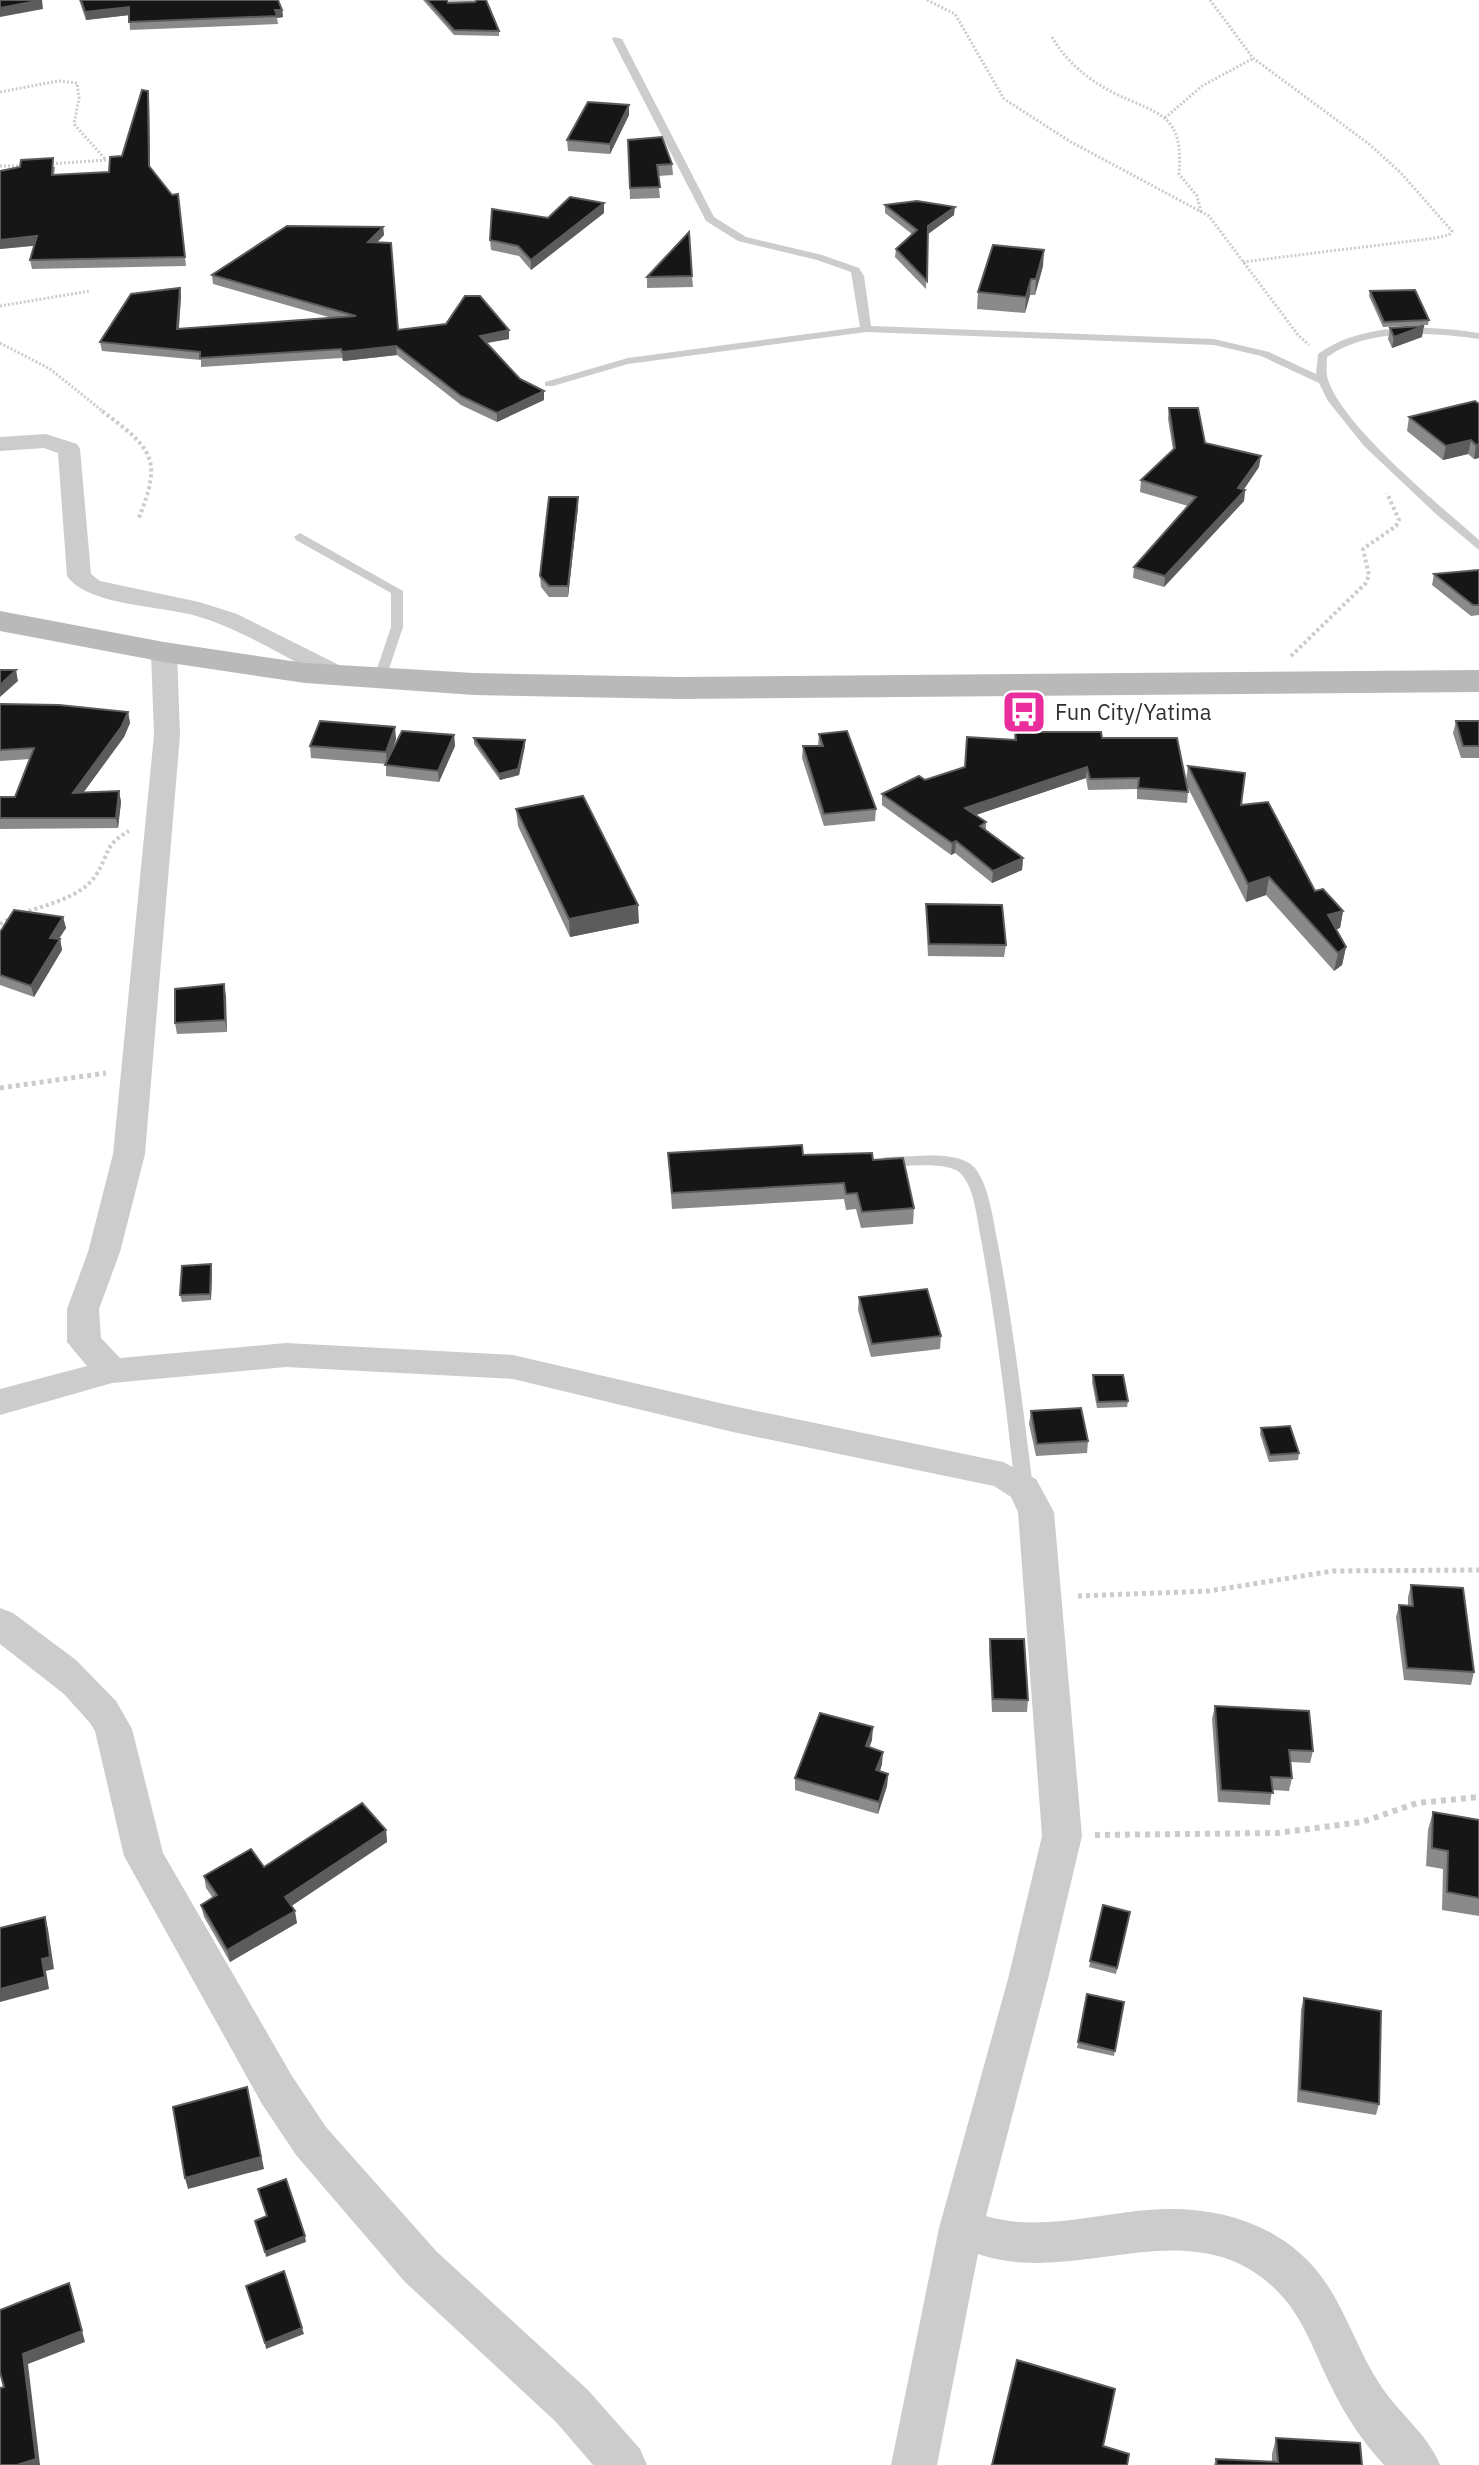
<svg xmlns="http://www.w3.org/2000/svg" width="1479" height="2465" font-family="'IBM Plex Sans',sans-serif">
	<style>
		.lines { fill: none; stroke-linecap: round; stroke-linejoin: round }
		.path-far3 { stroke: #ccc; stroke-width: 3; stroke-dasharray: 2 2; stroke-linecap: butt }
		.path-far2 { stroke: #ccc; stroke-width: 4; stroke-dasharray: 3 3; stroke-linecap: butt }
		.path-far1 { stroke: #ccc; stroke-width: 5; stroke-dasharray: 4 4; stroke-linecap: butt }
		.path { stroke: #ccc; stroke-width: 6; stroke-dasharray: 5 5; stroke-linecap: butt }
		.lane { fill: #ccc; fill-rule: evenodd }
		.street { fill: #ccc; fill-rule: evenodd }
		.secondary { fill: #b9b9b9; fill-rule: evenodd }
		.wall { fill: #8a8a8a }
		.shaded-wall { fill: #5c5c5c }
		.building { fill: #161616; stroke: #5c5c5c; stroke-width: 2 }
		.labels { text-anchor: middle; stroke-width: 8; stroke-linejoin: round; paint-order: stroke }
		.poi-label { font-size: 22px; fill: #2f2f2f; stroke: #fff; text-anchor: start }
	</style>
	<rect width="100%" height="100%" fill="#fff"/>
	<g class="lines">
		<g class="path-far3">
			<polyline points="927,0 955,14 1004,99 1071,142 1209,216 1298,335 1309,345"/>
			<polyline points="1210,0 1253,58 1369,144 1401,173 1452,231 1449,235 1435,238 1243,262"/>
			<path d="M1052,37C1066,61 1087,79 1112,92C1158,115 1184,112 1179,174L1197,196L1201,212"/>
			<polyline points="0,92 58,81 77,83 79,98 74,124 106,160 49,164"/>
			<polyline points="1165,118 1202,86 1252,59"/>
			<polyline points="0,166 27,166"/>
			<polyline points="0,306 90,291"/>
			<polyline points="0,343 50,369 105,413"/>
		</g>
		<g class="path-far2">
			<path d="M102,411C153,449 163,459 138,520"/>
			<polyline points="1291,656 1366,583 1369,575 1363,549 1396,526 1399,520 1387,493"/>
			<path d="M23,913C46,905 82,897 96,875C110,853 103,846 129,831"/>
			<polyline points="0,924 13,917"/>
		</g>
		<g class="path-far1">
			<polyline points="0,1088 106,1073"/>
			<polyline points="1078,1596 1209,1591 1333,1571 1479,1570"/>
		</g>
		<polyline class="path" points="1095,1835 1277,1833 1362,1822 1417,1803 1479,1797"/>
		<g class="lane">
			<path d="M614,37L622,39L714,217L746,237L822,255L859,268L864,276L871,326L1214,339L1269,352L1316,374L1318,354C1362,322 1428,325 1479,333V339C1431,332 1368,328 1327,357C1327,363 1326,370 1327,376C1338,423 1441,506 1479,540V550L1437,515L1364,446L1328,401L1319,383L1261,356L1214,345L866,332L628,364L553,386H545V382L628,358L860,327L851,272L817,260L738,241L706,221L612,39Z"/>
			<polygon points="300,533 403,591 403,627 385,681 380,682 374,678 391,627 391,593 296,540 294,537"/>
			<path d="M916,1156C933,1155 963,1154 975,1168C990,1188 993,1221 998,1244C1013,1325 1023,1407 1033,1488L1030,1493H1018L1015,1488C1006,1405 996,1322 981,1239C977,1220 975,1190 962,1175C951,1160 902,1167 885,1167L877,1162L885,1157Z"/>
		</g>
		<g class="street">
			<polygon points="449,0 478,0 475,4 450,6"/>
			<path d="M46,434L77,444L80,449L91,574L100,581L199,602L237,614L345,668L349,673L345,678H327C284,657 240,628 193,615C159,606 87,605 67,576L58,453L44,448L0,451V437Z"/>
			<path d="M164,644L173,647L177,652L180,735L145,1154L120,1252L99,1309L101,1338L120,1358L286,1343L513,1355L733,1406L1003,1462L1036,1479L1054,1512L1082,1836L1048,1979L986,2216C1038,2232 1096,2214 1148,2210C1218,2204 1289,2225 1328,2286C1348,2317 1359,2352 1379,2383C1397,2412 1428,2434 1440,2465H1384C1362,2441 1344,2414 1330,2384C1315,2354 1304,2319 1280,2294C1194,2203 1079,2289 978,2254L937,2465H891L939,2228L1008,1979L1042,1836L1018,1512L1011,1497L994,1486L733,1432L513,1379L286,1367L112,1383L0,1415V1389L87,1366L67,1342V1309L88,1252L113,1154L154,735L151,652L155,647Z"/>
			<polygon points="0,1608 13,1613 76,1660 116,1701 132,1729 163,1853 292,2076 326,2127 437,2252 588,2390 640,2449 647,2465 593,2465 556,2422 405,2282 296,2155 262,2104 124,1856 95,1731 90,1723 64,1694 0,1644"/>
		</g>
		<polygon class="secondary" points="0,611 164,642 305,663 474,673 679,677 1479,670 1479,692 679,699 474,695 305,683 164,662 0,631"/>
	</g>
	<g class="wall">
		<polygon points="79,0 278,0 282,10 283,17 277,18 278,24 130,30 129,15 86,20"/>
		<polygon points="423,0 447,0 448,3 499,31 499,36 454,35"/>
		<polygon points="148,91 149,100 150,168 172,195 178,194 186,266 32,269 30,260 34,246 0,249 0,171 55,167 54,175 109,172 122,156"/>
		<polygon points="629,105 629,115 610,154 568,151 567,140"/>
		<polygon points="628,140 672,164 673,175 658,176 660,198 630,199"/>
		<polygon points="885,205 954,215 928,234 926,289 895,257 896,249 912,234 885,213"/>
		<polygon points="604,213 531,270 519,256 491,250 490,240 548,218"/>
		<polygon points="383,227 384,235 377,242 398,330 509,330 509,339 487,343 520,379 544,400 497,422 461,405 397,355 343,361 342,358 201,367 201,360 102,351 100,342 181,296 179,329 332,318 213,284 212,275"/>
		<polygon points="1043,266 1035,295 1030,295 1025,313 977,309 978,292"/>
		<polygon points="692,276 693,287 647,288 647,277"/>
		<polygon points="1370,291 1429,320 1428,325 1383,327 1369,296"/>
		<polygon points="1390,328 1422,337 1392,348 1388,339"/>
		<polygon points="1479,404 1479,458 1474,459 1468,454 1443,460 1407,431 1409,417"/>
		<polygon points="1169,408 1205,443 1259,467 1244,489 1245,490 1244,501 1164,587 1133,578 1134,567 1188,506 1140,492 1141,480 1173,450 1168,419"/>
		<polygon points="578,507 568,597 549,597 541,587 540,576"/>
		<polygon points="1479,570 1479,615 1471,616 1432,585 1434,574"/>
		<polygon points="0,704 128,712 130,723 124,737 83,793 119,791 121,802 118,828 0,829 0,797 15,797 30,759 0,761"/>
		<polygon points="1456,721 1479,721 1479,758 1461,758 1453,733"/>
		<polygon points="1015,732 1102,738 1186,780 1188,766 1241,805 1315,891 1343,911 1340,928 1336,929 1346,947 1342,965 1334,971 1266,895 1246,902 1187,786 1188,792 1187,803 1137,799 1137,789 1088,790 1086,778 976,815 986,822 986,830 1023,858 1022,870 992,883 955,853 951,855 882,805 882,794 965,767 1014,740"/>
		<polygon points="819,734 876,809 875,821 824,826 802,758 803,746 818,746"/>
		<polygon points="454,735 455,746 439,782 386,776 386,764 311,758 310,746 396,739 391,753"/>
		<polygon points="474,738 525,740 525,746 519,775 500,780 474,744"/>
		<polygon points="516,809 639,923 570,937 518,826"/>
		<polygon points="926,904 1006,945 1004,957 928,956 926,916"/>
		<polygon points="63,917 66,928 59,939 60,939 62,950 34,997 0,985 0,932"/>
		<polygon points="224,984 227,1032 177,1034 175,1023"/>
		<polygon points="668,1153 803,1155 873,1160 914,1208 913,1224 861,1228 856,1209 846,1210 844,1199 672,1209"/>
		<polygon points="211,1264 212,1271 211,1300 182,1302 180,1295"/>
		<polygon points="859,1297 941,1336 940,1349 871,1357 858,1310"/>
		<polygon points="1093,1375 1128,1401 1127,1407 1097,1408 1092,1382"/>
		<polygon points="1031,1411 1088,1441 1087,1453 1036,1456 1029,1424"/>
		<polygon points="1261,1428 1299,1453 1298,1460 1269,1462 1260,1434"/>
		<polygon points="1411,1585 1474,1672 1471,1685 1404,1680 1396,1617 1399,1605 1408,1605 1408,1597"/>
		<polygon points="990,1639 1028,1700 1027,1712 992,1712 989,1651"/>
		<polygon points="1215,1706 1313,1751 1310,1763 1291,1762 1292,1778 1289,1791 1272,1790 1270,1805 1218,1802 1212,1719"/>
		<polygon points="872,1740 869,1748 882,1764 880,1771 888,1774 887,1786 878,1814 795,1790 795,1778"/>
		<polygon points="1433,1812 1479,1820 1479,1916 1442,1910 1443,1869 1426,1866 1428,1830"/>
		<polygon points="386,1830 387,1842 291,1906 297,1923 230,1962 204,1917 201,1905 213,1898 206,1888 204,1876 264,1867"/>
		<polygon points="1103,1905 1130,1912 1116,1974 1089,1967"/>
		<polygon points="1087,1994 1124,2002 1114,2056 1077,2048"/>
		<polygon points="1304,1998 1379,2104 1376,2115 1297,2102 1301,2010"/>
		<polygon points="1276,2438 1362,2465 1214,2465 1216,2459 1272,2462 1272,2454"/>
	</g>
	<g class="shaded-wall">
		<polygon points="42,0 43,9 0,17 0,8"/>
		<polygon points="129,7 130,15 86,20 85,12"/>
		<polygon points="275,10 282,10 283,17 277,18"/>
		<polygon points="148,91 149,100 150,175 149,166"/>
		<polygon points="629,105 629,115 610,154 610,144"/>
		<polygon points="604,203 604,213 531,270 531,260"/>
		<polygon points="955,207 954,215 928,234 928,226"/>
		<polygon points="383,227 384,235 369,251 368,242"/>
		<polygon points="37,236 39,245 0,249 0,240"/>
		<polygon points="1044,250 1043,266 1035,295 1036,279"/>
		<polygon points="1031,279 1030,295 1025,313 1026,297"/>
		<polygon points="180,288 181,296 178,337 177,329"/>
		<polygon points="1424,326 1422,337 1392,348 1394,337"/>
		<polygon points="509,330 509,339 480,344 480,336"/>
		<polygon points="396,346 397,355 343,361 342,352"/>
		<polygon points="544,391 544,400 497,422 497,413"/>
		<polygon points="1471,440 1468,454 1443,460 1446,446"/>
		<polygon points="1479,444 1479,458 1474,459 1476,445"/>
		<polygon points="1261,456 1259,467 1238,498 1245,490 1244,501 1164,587 1165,576 1238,488"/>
		<polygon points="578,497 578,507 568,597 568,586"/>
		<polygon points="16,670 18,681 0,697 0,685"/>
		<polygon points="128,712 130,723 124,737 75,804 73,793"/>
		<polygon points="395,727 396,739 387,764 386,752"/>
		<polygon points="454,735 455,746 439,782 438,771"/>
		<polygon points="525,740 525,746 519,775 500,780 499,774"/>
		<polygon points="1087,767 1086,778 964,819 965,808"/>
		<polygon points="119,791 121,802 118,828 116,818"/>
		<polygon points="956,841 955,853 951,855 952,843"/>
		<polygon points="1023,858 1022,870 992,883 993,871"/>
		<polygon points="1269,877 1266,895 1246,902 1248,884"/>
		<polygon points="638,905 639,923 570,937 569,919"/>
		<polygon points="1343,911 1340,928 1325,933 1328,915"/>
		<polygon points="63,917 66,928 52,949 50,938"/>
		<polygon points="60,939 62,950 34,997 31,986"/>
		<polygon points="1346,947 1342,965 1334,971 1338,953"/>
		<polygon points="224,984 226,996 227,1032 225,1020"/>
		<polygon points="211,1264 212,1271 211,1300 210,1294"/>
		<polygon points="873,1727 872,1740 865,1759 866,1746"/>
		<polygon points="883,1752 882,1764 876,1783 876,1770"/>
		<polygon points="888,1774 887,1786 878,1814 879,1802"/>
		<polygon points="386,1830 387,1842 287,1909 285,1897"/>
		<polygon points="295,1911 297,1923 230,1962 227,1950"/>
		<polygon points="45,1917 48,1929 54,1969 46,1971 49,1989 0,2002 0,1989 42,1959"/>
		<polygon points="250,2099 264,2169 188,2189 185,2178"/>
		<polygon points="305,2236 306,2242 266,2257 265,2252"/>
		<polygon points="69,2283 85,2342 28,2364 40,2465 17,2465 23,2354"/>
		<polygon points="302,2328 304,2334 266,2349 265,2343"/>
	</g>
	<g class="building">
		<polygon points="0,0 42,0 0,8"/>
		<polygon points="81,0 278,0 282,10 275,10 277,16 129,22 129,7 85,12"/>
		<polygon points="427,0 447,0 448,3 475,2 477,0 486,0 499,31 454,30"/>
		<polygon points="142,90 148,91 149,166 172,195 178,194 185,257 30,260 37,236 0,240 0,171 20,167 21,160 53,158 52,175 109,172 110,157 122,156"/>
		<polygon points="588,102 629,105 610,144 567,140"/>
		<polygon points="662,137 672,164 657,165 660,187 630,188 628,140"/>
		<polygon points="570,197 604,203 531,260 518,246 490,240 492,209 548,218"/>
		<polygon points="917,201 955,207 928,226 927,281 896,249 917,230 885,205"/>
		<polygon points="287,226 383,227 368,242 391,243 398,330 446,324 465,296 480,296 509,330 480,336 520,379 544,391 497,413 461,396 396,346 342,352 341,349 200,358 200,352 100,342 131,294 180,288 177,329 356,316 212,275"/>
		<polygon points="689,232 692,276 647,277"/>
		<polygon points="993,245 1044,250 1036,279 1031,279 1026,297 978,292"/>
		<polygon points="1415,290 1429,320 1384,322 1370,291"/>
		<polygon points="1424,326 1394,337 1390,328"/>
		<polygon points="1475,401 1479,404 1479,444 1476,445 1471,440 1446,446 1409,417"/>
		<polygon points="1169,408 1198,408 1205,443 1261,456 1238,488 1245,490 1165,576 1134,567 1196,497 1141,480 1175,448"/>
		<polygon points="549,497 578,497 568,586 549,586 540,576"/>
		<polygon points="1479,570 1479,605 1473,605 1434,574"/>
		<polygon points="0,670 16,670 0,685"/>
		<polygon points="0,704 59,705 128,712 122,726 73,793 119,791 116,818 0,818 0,797 15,797 34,748 0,750"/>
		<polygon points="320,721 395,727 386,752 310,746"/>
		<polygon points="1456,721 1479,721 1479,746 1463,746"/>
		<polygon points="402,731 454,735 438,771 385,765"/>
		<polygon points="847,731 876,809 824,814 803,746 823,746 819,734"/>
		<polygon points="1015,732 1101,732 1102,738 1177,738 1188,792 1138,788 1139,778 1090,779 1087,767 965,808 986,822 980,826 1023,858 993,871 956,841 952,843 882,794 919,776 925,780 965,767 967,737 1016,740"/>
		<polygon points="474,738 525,740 518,769 499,774"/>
		<polygon points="1188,766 1245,773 1241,805 1268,802 1315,891 1323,889 1343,911 1328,915 1346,947 1338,953 1269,877 1248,884"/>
		<polygon points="583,796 638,905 569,919 516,809"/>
		<polygon points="926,904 1002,905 1006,945 929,944"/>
		<polygon points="14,910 63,917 50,938 60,939 31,986 0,975 0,932"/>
		<polygon points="224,984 225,1020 175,1023 175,989"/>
		<polygon points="802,1145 803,1155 872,1153 873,1160 903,1158 914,1208 862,1212 857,1193 846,1194 844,1183 672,1193 668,1153"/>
		<polygon points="211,1264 210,1294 180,1295 182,1266"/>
		<polygon points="927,1289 941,1336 872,1344 859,1297"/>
		<polygon points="1093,1375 1123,1375 1128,1401 1098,1402"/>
		<polygon points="1081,1408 1088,1441 1037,1444 1031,1411"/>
		<polygon points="1290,1426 1299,1453 1270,1455 1261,1428"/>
		<polygon points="1411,1585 1463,1588 1474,1672 1407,1668 1399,1605 1413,1606"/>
		<polygon points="990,1639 1024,1639 1028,1700 993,1699"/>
		<polygon points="1215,1706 1309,1711 1313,1751 1289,1750 1292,1778 1271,1777 1273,1793 1221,1790"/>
		<polygon points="820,1713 873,1727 866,1746 883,1752 876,1770 888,1774 879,1802 795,1778"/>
		<polygon points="362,1803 386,1830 285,1897 295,1911 227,1950 201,1905 217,1895 204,1876 251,1849 264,1867"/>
		<polygon points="1433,1812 1479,1820 1479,1898 1447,1892 1448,1851 1432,1848"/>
		<polygon points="1103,1905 1130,1912 1117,1968 1090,1961"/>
		<polygon points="45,1917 50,1957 42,1959 45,1977 0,1989 0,1928"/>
		<polygon points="1087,1994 1124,2002 1115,2051 1078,2042"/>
		<polygon points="1304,1998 1381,2011 1379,2104 1300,2090"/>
		<polygon points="247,2087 261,2157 185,2178 173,2107"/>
		<polygon points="286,2179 305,2236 265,2252 255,2221 267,2216 258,2189"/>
		<polygon points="284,2271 302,2328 265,2343 246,2286"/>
		<polygon points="69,2283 82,2331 23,2354 36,2459 17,2465 0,2465 0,2388 4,2387 0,2372 0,2310"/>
		<polygon points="1017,2360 1115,2389 1103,2446 1129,2454 1127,2465 992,2465"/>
		<polygon points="1276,2438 1360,2443 1362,2465 1217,2465 1216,2459 1278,2462"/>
	</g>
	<defs>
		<g id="bus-square" transform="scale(2.3)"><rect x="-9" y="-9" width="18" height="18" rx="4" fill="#ea2d9d" stroke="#fff"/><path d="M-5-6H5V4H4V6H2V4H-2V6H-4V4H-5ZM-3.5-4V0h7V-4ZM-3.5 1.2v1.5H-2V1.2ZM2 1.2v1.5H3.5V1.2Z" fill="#fff"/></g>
	</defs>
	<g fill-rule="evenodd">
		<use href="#bus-square" x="1024" y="712"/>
	</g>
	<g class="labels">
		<g class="poi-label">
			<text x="1055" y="720">Fun City/Yatima</text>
		</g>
	</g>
</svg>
